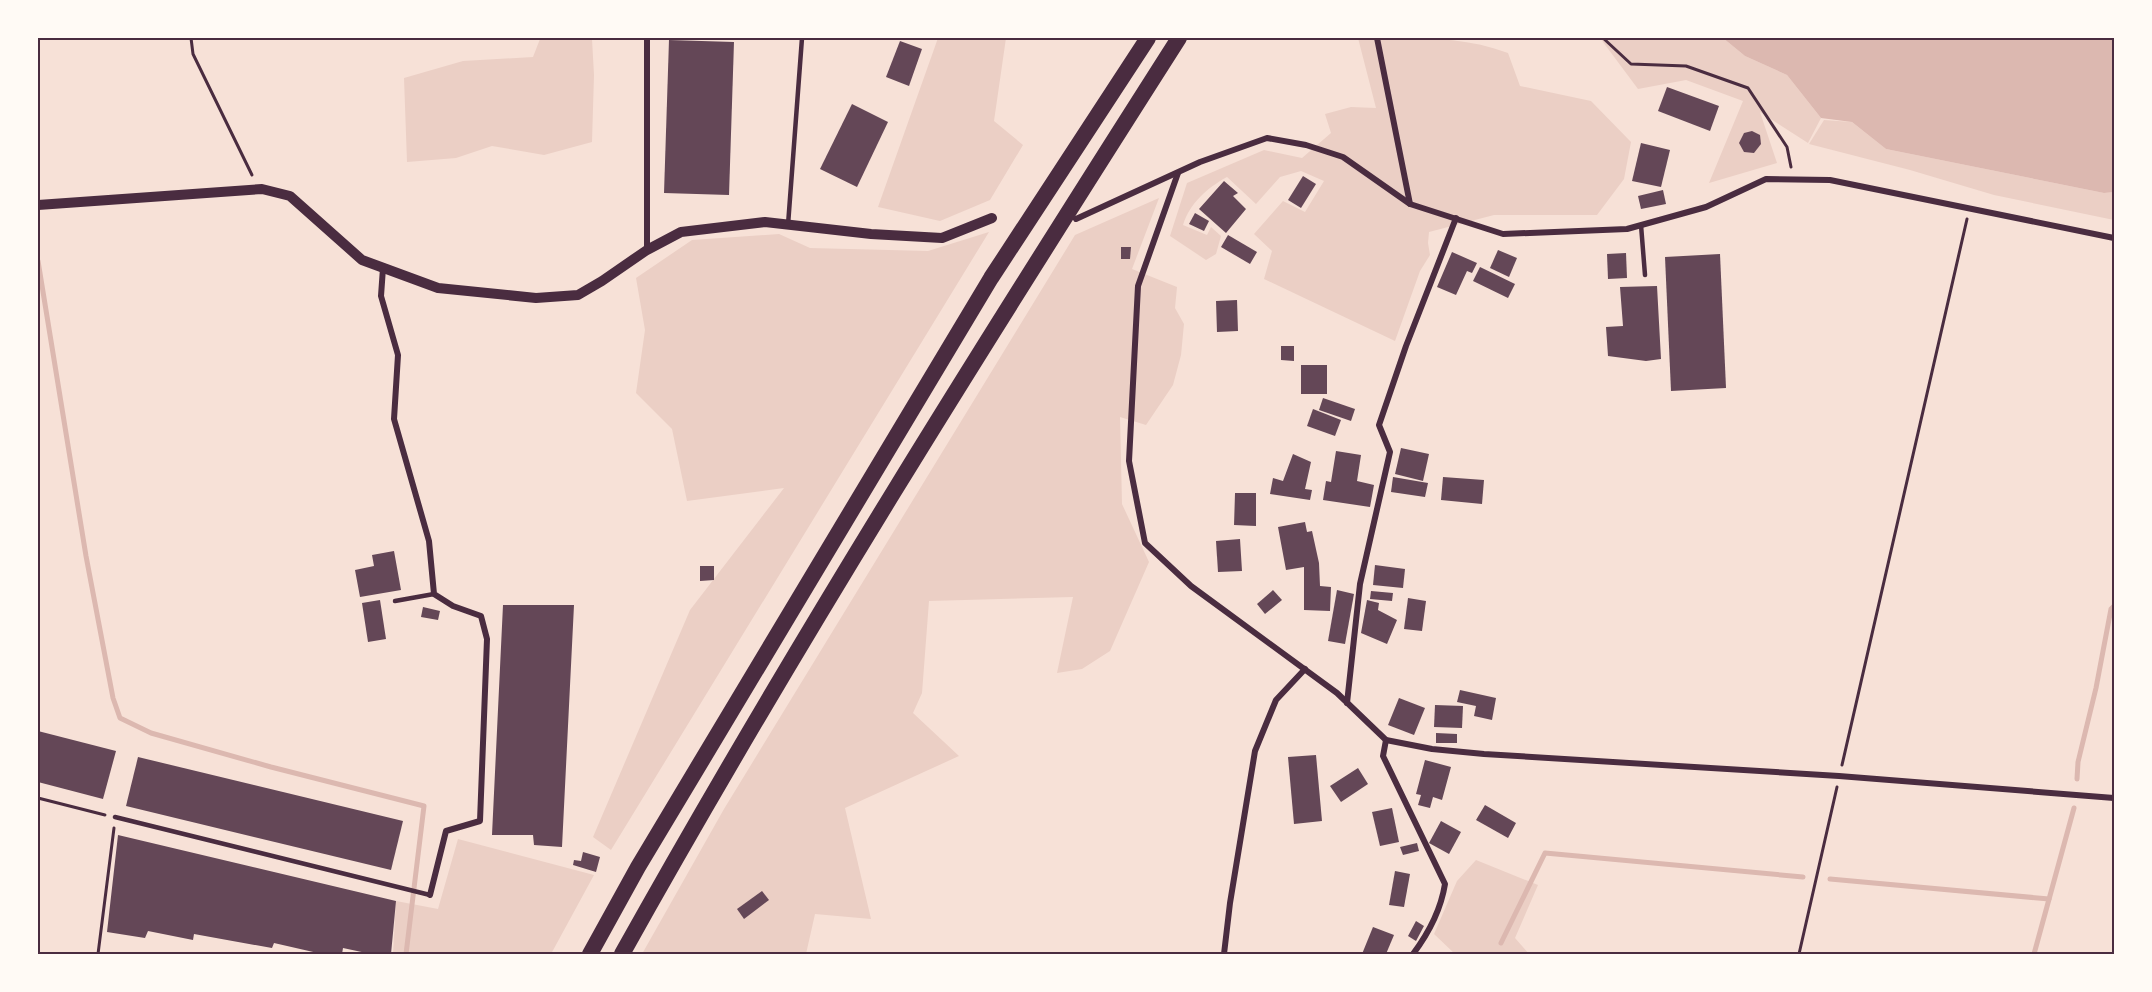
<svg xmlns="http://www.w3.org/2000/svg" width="2152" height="992" font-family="Signika,sans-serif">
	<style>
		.green { fill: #ebcfc5 }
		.water { fill: #dcb8b0 }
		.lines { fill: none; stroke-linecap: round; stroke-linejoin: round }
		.stream { stroke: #dcb8b0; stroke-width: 5 }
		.building { fill: #644757 }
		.path { stroke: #4a2c40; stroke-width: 3 }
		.service { stroke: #4a2c40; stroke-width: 4.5 }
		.minor { stroke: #4a2c40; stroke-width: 6 }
		.tertiary { stroke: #4a2c40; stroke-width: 10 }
		.trunk { stroke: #4a2c40; stroke-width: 16 }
		.neatline { fill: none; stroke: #4a2c40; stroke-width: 2 }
	</style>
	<rect width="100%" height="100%" fill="#f7e1d7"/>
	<g class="green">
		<polygon points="938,38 1006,38 994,121 1023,145 990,200 940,221 878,207"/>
		<path d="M1358,38C1408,38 1460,35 1508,53L1520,86L1591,101L1631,142L1624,179L1597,215H1494L1429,232L1428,243L1430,255L1420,271L1395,341L1264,279L1272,251L1254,234L1283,201L1305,212L1324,181L1301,171L1280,177L1256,204L1227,177C1207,188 1190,203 1183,225L1207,235L1211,227L1221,236L1216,254L1206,260L1170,236L1187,183L1264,150L1302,158L1331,133L1325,114L1351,107L1376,108Z"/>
		<polygon points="1600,38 1723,38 1745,56 1787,75 1821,118 1808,143 1760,112 1777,163 1709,183 1743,101 1686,80 1638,89"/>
		<polygon points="540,39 592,39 594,75 592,142 544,155 492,146 456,158 407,162 404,78 463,61 533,57"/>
		<polygon points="1824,120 1852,122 1886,149 2104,193 2114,192 2114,220 1994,195 1910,170 1809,144"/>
		<polygon points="1159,198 1132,269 1177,287 1175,308 1184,324 1181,355 1173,385 1146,425 1120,417 1122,504 1149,562 1110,651 1082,669 1057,673 1073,597 929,601 922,693 913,713 959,756 845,808 871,919 815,914 806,954 642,954 724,809 1075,235"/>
		<polygon points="989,232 611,850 593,837 690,610 784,488 687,501 672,429 636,393 645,330 636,278 692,240 779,234 810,248 928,251"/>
		<polygon points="458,839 594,875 551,954 393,954 396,901 438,909"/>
		<polygon points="1476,860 1538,885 1515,938 1529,954 1455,954 1434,934 1457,881"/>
	</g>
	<polygon class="water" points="1723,38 2114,38 2114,192 2104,193 1886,149 1852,122 1821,118 1787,75 1745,56"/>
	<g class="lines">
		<g class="stream">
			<polyline points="38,261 86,556 113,698 120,718 151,733 271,767 424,806 406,954"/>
			<polyline points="2077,779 2078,762 2096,688 2111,609 2114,606"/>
			<polyline points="1830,879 2049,899"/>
			<polyline points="1501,943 1545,853 1803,877"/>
			<polyline points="2034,954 2074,808"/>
		</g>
	</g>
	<g class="building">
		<polygon points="669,40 734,42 729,195 664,193"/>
		<polygon points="900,41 922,49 909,86 886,77"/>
		<polygon points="1667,87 1719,106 1710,131 1658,111"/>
		<polygon points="852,104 888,122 857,187 820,169"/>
		<polygon points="1752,131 1760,135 1761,144 1754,153 1744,152 1739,143 1744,133"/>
		<polygon points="1641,143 1670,150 1661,187 1632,181"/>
		<polygon points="1303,176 1316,184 1301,208 1288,200"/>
		<polygon points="1224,181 1238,193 1233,196 1246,209 1226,233 1199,209"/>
		<polygon points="1663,190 1666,204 1641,209 1638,196"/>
		<polygon points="1195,213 1209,221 1204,231 1189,224"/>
		<polygon points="1228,235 1257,252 1250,264 1221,247"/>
		<polygon points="1121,247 1131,247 1130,259 1121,259"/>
		<polygon points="1498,250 1517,258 1509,277 1490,268"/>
		<polygon points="1452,252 1477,263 1472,273 1467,271 1456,295 1437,287"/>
		<polygon points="1626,253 1627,278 1608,279 1607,254"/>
		<polygon points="1720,254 1726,388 1671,391 1665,257"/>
		<polygon points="1480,267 1515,284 1508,298 1473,281"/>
		<polygon points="1657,286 1661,359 1646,361 1608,356 1606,327 1623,326 1620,287"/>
		<polygon points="1237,300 1238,331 1217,332 1216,301"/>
		<polygon points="1281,346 1294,346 1294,361 1281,360"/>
		<rect x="1301" y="365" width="26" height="29"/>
		<polygon points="1323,398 1355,409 1351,421 1319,410"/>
		<polygon points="1313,409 1341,420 1335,436 1307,426"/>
		<polygon points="1401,448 1429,454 1423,481 1395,474"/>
		<polygon points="1336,451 1361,455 1357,481 1374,485 1370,507 1323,500 1326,481 1331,482"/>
		<polygon points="1293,454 1311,462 1305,489 1312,490 1310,500 1270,494 1273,478 1283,481"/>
		<polygon points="1393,477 1428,483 1425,497 1391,492"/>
		<polygon points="1443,477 1484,480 1482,504 1441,500"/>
		<polygon points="1235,493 1256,493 1256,526 1234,525"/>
		<polygon points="1305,522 1307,532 1312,531 1319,563 1320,586 1331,587 1330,611 1304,610 1304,567 1286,570 1278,527"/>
		<polygon points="1240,539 1242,571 1218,572 1216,541"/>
		<polygon points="394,551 401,590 360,597 355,570 374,566 372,555"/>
		<polygon points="1375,565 1405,569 1403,588 1373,585"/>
		<polygon points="700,566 714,566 714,580 700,581"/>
		<polygon points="1273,590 1282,600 1265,614 1257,604"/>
		<polygon points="1337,590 1354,594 1345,644 1328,641"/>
		<polygon points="1371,591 1393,593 1392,601 1370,599"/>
		<polygon points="1408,598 1426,601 1422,631 1404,629"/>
		<polygon points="380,600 386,639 368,642 362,603"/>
		<polygon points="1367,600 1379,603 1378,610 1397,620 1387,644 1361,633"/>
		<polygon points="503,605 574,605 562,847 534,845 533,835 492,835"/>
		<polygon points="423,607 440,611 438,620 421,617"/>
		<polygon points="1460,690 1496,698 1492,720 1474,716 1476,706 1457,702"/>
		<polygon points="1399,698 1425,708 1414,735 1388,725"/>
		<polygon points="1435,705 1463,706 1462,728 1434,727"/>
		<polygon points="38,731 116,751 103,799 38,782"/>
		<polygon points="1436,733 1457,734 1457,743 1436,743"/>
		<polygon points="1316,755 1322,821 1294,824 1288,757"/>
		<polygon points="138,757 403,821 391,870 126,806"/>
		<polygon points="1425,760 1451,767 1442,800 1433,797 1430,808 1418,805 1421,795 1416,794"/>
		<polygon points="1358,768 1368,784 1341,802 1330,786"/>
		<polygon points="1485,805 1516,823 1508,838 1476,820"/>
		<polygon points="1392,808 1399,842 1380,846 1372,812"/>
		<polygon points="1441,821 1461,832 1449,854 1429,843"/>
		<polygon points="118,835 396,901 391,954 371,954 343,948 342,954 322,954 274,943 272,948 194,934 193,940 148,931 145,938 107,932"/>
		<polygon points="1417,843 1419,851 1403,855 1400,847"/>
		<polygon points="583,852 600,857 596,872 573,865 574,860 581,861"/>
		<polygon points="1395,871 1410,874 1404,907 1389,905"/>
		<polygon points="762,891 769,900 744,919 737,909"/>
		<polygon points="1416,921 1424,926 1416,941 1408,936"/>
		<polygon points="1373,927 1394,935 1386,954 1362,954"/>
	</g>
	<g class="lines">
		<g class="path">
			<polyline points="191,38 193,54 252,175"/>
			<polyline points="1603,38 1631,64 1686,66 1748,88 1787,147 1791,167"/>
			<polyline points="1842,765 1967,219"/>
			<polyline points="38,798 105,815"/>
			<polyline points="98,954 114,828"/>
			<polyline points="1799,954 1837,787"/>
		</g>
		<g class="service">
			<polyline points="788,225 802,38"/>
			<polyline points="1641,225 1645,275"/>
			<polyline points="395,601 434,594"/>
			<polyline points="115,817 430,895"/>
		</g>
		<g class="minor">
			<polyline points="1377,38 1410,204"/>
			<polyline points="1178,173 1138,286 1129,461 1145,543 1191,586 1337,693 1386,740 1432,749 1484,754 1839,776 2114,798"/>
			<polyline points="1076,219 1200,162 1267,138 1306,145 1343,157 1410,204 1503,234 1627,229 1706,207 1766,179 1830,180 2114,238"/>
			<polyline points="647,250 647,38"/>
			<polyline points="383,268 381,296 398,355 394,419 429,541 434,594 453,606 481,616 487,639 480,821 446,831 430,895"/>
			<polyline points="1347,703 1360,584 1390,452 1379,425 1406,346 1456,218"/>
			<path d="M1386,740L1383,756L1445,884C1441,909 1428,934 1413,954"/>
			<polyline points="1224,954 1230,903 1255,751 1276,700 1305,669"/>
		</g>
		<polyline class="tertiary" points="38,205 262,189 290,196 362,260 438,288 536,298 578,295 602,281 647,250 681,232 765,222 871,234 942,238 992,218"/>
		<g class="trunk">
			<polyline points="590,954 638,867 991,278 1148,38"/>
			<path d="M622,954C796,642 987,339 1179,38"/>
		</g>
	</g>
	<rect width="2152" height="992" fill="none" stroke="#fffaf5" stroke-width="78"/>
	<rect x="39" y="39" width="2074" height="914" class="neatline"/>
</svg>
